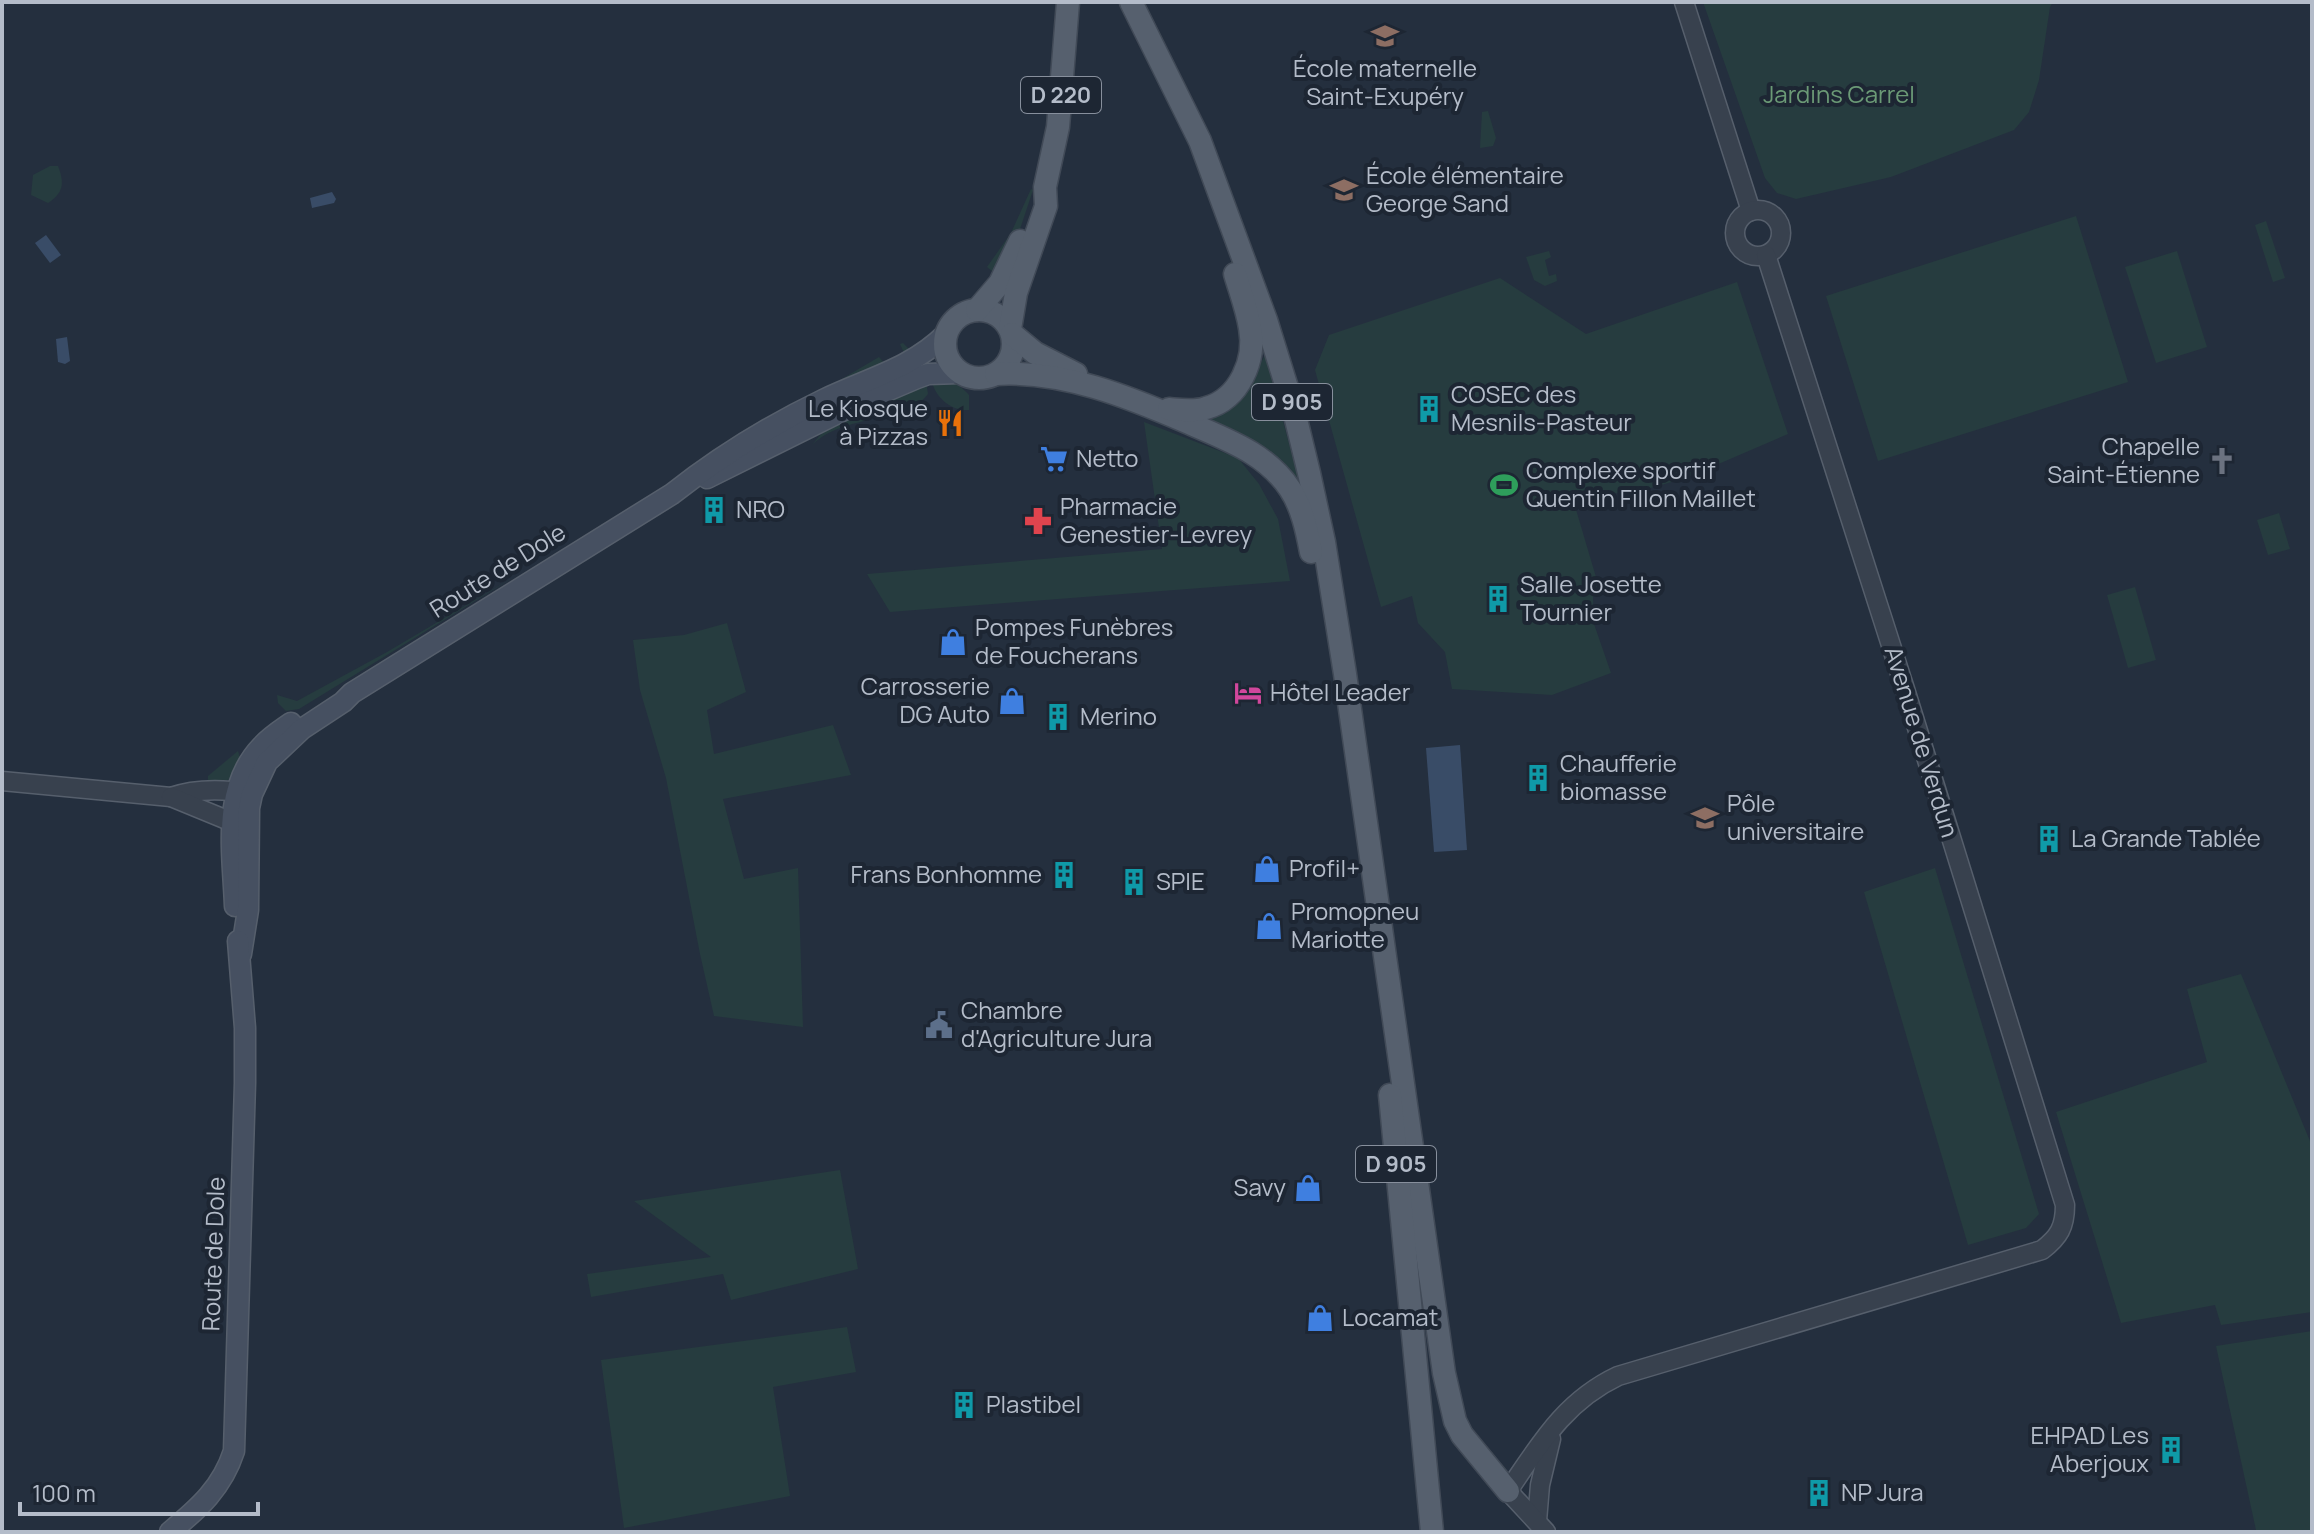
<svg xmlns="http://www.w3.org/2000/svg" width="2314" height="1534" font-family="Manrope,sans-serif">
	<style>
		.green { fill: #263c3f }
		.water { fill: #394c67 }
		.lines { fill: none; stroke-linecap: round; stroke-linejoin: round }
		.tertiary-casing { stroke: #565f6c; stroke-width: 21 }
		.secondary-casing { stroke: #565f6c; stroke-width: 23 }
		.primary-casing { stroke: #414a57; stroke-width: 25 }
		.tertiary { stroke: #38414e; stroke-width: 18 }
		.secondary { stroke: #465061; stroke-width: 20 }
		.primary { stroke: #56606e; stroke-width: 22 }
		.labels { text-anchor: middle; stroke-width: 8; stroke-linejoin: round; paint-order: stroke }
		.shield { fill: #1d2633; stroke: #878f9c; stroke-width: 2 }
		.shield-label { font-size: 22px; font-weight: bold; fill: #b4bcc9 }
		.poi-label { font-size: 24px; fill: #b4bcc9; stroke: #1d2633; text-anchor: start }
		.park-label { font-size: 24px; fill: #6b9a76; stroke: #1d2633 }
		.street-label { font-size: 24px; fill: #b4bcc9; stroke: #1d2633 }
	</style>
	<rect width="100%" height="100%" fill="#242f3e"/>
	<g class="green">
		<polygon points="1703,2 2053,2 2050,7 2039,80 2029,112 2014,130 1891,177 1796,199 1777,193 1765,178"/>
		<polygon points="1488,111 1496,138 1493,146 1480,148 1482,112"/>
		<path d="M50,166H58C65,184 63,193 48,203L31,195L33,175Z"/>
		<polygon points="1031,189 1033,190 1020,229 999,277 987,267 1011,233"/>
		<polygon points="2076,216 2128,382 1878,461 1826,296"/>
		<polygon points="2266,221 2285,278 2273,282 2255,225"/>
		<polygon points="1549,251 1551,257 1545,260 1549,276 1556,274 1557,281 1545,286 1534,280 1526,257"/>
		<polygon points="2177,251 2207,347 2156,363 2125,267"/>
		<polygon points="1500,278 1586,334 1737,282 1788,434 1686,478 1636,492 1572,496 1601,594 1593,597 1594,624 1611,673 1552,695 1452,689 1445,652 1418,623 1412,596 1381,607 1315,370 1329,335"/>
		<polygon points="903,343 914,354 786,412 879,357 886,365 905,355 900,344"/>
		<path d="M1265,355L1299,480L1297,482C1271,455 1248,432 1212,421V417L1246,391Z"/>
		<path d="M931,379C948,381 957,381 969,395V410C950,411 935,397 931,379Z"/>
		<path d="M926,381L928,394C907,423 843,414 812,445L825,429Z"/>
		<polygon points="1144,422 1238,458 1259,484 1278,519 1290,581 890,612 867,574 1162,549"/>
		<polygon points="2279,513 2290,549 2268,555 2257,520"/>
		<polygon points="514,577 299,709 286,711 278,703 277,695 297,701 387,652"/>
		<polygon points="2135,587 2156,660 2128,668 2107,595"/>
		<polygon points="727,623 746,692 707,710 714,754 833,725 851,775 723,799 744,879 798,868 803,1027 714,1016 700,954 666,778 640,690 633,640 684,635"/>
		<polygon points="238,751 242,764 234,778 208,786 208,776"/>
		<polygon points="1935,868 2039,1214 2026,1228 1968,1245 1864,892"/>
		<polygon points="2241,974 2312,1146 2312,1312 2221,1325 2215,1305 2121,1323 2056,1112 2207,1062 2187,989"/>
		<polygon points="840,1170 858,1269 731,1300 723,1274 591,1297 587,1274 711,1257 634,1201"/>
		<polygon points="847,1327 856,1372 773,1387 790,1496 624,1528 601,1360"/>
		<polygon points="2312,1331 2312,1532 2248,1532 2256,1530 2216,1346"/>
	</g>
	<g class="water">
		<polygon points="332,192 336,199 334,203 312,208 310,198"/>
		<polygon points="46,235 61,255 50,263 35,243"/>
		<polygon points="67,337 70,361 65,364 58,362 56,339"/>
		<polygon points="1460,745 1467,850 1434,852 1426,748"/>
	</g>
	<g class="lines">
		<g class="tertiary-casing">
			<g id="tertiary">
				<polyline points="1684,2 1751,211"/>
				<circle cx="1758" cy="233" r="23"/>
				<path d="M2,781L171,797C196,788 223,789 249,793"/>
				<polyline points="171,797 227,820 247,822"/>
				<polyline points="1537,1521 1540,1485 1551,1439"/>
				<path d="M1546,1532L1508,1491C1540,1444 1565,1401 1618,1376L2042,1250C2059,1237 2065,1227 2065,1205L1905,689L1766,255"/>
			</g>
		</g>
		<g class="secondary-casing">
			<g id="secondary">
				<polyline points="707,478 856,404 917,378 928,374 959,373"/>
				<path d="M235,906C233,853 221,788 262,746C270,737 281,730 291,723"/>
				<path d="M241,954L248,910L249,808L252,794L267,762L302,729L343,702L352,693L672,494C719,457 769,426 823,400C866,379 911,369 946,334"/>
				<path d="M170,1532C199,1508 222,1488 234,1451L245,1083V1028L238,941"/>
			</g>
		</g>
		<g class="primary-casing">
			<g id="primary">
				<polyline points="1131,2 1200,141 1266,320 1293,407 1309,473 1324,542 1345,674 1444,1373 1455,1421 1462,1435 1508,1491"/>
				<circle cx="979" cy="344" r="34"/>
				<polyline points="977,310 1000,283 1020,241"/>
				<polyline points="1010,329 1016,293 1046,206 1045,187 1058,127 1068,2"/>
				<polyline points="1012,334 1035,353 1076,374"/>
				<path d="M996,374C1063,370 1129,397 1189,423C1227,440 1266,453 1290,489C1302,507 1307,531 1311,552"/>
				<path d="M1169,409C1181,410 1195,412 1206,408C1240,399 1256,359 1250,328C1247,309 1240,291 1235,274"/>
				<polyline points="1390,1095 1432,1532"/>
			</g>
		</g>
		<use href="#tertiary" class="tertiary"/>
		<use href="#secondary" class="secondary"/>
		<use href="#primary" class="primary"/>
	</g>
	<defs>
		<g id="school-bare" transform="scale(2.16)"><path d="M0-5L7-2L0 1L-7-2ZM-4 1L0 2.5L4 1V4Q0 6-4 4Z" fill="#8d6e63" stroke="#1d2633" stroke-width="2.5" paint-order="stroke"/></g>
		<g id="building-bare" transform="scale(2.16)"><path d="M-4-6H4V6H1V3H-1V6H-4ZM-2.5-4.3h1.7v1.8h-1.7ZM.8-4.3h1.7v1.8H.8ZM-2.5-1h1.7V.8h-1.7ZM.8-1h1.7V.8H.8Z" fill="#0f9aa8" stroke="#1d2633" stroke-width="2.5" paint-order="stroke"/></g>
		<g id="restaurant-bare" transform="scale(2.16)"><path d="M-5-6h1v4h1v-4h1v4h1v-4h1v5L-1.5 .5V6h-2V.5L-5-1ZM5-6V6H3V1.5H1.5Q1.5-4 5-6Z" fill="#e8710a" stroke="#1d2633" stroke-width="2.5" paint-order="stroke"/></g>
		<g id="supermarket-bare" transform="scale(2.16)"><path d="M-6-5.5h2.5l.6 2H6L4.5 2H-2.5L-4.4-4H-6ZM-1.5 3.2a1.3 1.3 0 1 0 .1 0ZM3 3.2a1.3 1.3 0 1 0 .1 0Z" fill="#3f7fe0" stroke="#1d2633" stroke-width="2.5" paint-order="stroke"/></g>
		<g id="church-bare" transform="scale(2.16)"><path d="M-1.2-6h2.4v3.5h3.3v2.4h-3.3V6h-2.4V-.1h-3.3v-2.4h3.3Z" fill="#6b7280" stroke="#1d2633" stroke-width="2.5" paint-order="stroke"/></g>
		<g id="stadium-bare" transform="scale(2.16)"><path d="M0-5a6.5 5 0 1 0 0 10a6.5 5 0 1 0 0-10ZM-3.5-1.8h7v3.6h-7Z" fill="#2e9e5b" stroke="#1d2633" stroke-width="2.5" paint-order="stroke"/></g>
		<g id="pharmacy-bare" transform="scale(2.16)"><path d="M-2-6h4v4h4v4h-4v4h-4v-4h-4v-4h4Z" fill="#e0444e" stroke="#1d2633" stroke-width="2.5" paint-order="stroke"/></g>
		<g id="shop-bare" transform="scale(2.16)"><path d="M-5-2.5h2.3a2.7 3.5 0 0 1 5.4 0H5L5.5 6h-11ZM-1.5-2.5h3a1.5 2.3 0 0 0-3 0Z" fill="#3f7fe0" stroke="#1d2633" stroke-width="2.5" paint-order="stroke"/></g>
		<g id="hotel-bare" transform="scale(2.16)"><path d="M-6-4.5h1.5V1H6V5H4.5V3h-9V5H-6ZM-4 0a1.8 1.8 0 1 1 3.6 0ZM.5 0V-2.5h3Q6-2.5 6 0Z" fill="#d1479c" stroke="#1d2633" stroke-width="2.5" paint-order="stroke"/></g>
		<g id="university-bare" transform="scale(2.16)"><path d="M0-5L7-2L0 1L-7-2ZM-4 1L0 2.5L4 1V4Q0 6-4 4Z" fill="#8d6e63" stroke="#1d2633" stroke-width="2.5" paint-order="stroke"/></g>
		<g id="civic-bare" transform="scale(2.16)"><path d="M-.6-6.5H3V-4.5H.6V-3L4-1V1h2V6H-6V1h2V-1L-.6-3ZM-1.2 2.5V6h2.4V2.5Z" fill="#5c6f8a" stroke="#1d2633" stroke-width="2.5" paint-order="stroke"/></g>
	</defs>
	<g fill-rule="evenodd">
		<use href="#school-bare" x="1385" y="36"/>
		<use href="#school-bare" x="1344" y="190"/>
		<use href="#building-bare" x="1429" y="409"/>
		<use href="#restaurant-bare" x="950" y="423"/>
		<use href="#supermarket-bare" x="1054" y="459"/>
		<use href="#church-bare" x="2222" y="461"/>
		<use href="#stadium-bare" x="1504" y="485"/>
		<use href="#building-bare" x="714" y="510"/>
		<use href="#pharmacy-bare" x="1038" y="521"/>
		<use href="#building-bare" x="1498" y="599"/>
		<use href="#shop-bare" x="953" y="642"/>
		<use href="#hotel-bare" x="1248" y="693"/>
		<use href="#shop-bare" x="1012" y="701"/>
		<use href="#building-bare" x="1058" y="717"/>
		<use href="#building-bare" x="1538" y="778"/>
		<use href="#university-bare" x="1705" y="818"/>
		<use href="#building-bare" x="2049" y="839"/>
		<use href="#shop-bare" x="1267" y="869"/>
		<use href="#building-bare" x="1064" y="875"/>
		<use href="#building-bare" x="1134" y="882"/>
		<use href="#shop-bare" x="1269" y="926"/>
		<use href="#civic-bare" x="939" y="1025"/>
		<use href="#shop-bare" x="1308" y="1188"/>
		<use href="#shop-bare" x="1320" y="1318"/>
		<use href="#building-bare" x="964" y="1405"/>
		<use href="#building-bare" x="2171" y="1450"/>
		<use href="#building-bare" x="1819" y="1493"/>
	</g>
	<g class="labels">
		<g class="shield">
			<rect x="1021" y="77" width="80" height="36" rx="6"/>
			<rect x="1252" y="384" width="80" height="36" rx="6"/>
			<rect x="1356" y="1146" width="80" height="36" rx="6"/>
		</g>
		<g class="shield-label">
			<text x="1061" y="103">D 220</text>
			<text x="1292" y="410">D 905</text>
			<text x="1396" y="1172">D 905</text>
		</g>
		<g class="poi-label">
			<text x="1385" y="77" text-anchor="middle">École maternelle<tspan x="1385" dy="28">Saint-Exupéry</tspan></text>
			<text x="1366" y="184">École élémentaire<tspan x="1366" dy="28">George Sand</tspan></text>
			<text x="1451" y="403">COSEC des<tspan x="1451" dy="28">Mesnils-Pasteur</tspan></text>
			<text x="928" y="417" text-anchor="end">Le Kiosque<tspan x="928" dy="28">à Pizzas</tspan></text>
			<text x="2200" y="455" text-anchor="end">Chapelle<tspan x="2200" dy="28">Saint-Étienne</tspan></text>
			<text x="1076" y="467">Netto</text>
			<text x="1526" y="479">Complexe sportif<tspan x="1526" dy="28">Quentin Fillon Maillet</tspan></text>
			<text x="1060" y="515">Pharmacie<tspan x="1060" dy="28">Genestier-Levrey</tspan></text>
			<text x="736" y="518">NRO</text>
			<text x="1520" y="593">Salle Josette<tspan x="1520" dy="28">Tournier</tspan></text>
			<text x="975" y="636">Pompes Funèbres<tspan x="975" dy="28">de Foucherans</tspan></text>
			<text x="990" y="695" text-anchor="end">Carrosserie<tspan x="990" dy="28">DG Auto</tspan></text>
			<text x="1270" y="701">Hôtel Leader</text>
			<text x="1080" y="725">Merino</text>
			<text x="1560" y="772">Chaufferie<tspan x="1560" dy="28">biomasse</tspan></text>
			<text x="1727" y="812">Pôle<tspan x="1727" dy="28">universitaire</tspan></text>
			<text x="2071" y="847">La Grande Tablée</text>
			<text x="1289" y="877">Profil+</text>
			<text x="1042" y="883" text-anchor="end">Frans Bonhomme</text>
			<text x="1156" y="890">SPIE</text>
			<text x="1291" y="920">Promopneu<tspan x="1291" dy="28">Mariotte</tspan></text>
			<text x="961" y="1019">Chambre<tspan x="961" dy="28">d'Agriculture Jura</tspan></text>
			<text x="1286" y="1196" text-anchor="end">Savy</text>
			<text x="1342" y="1326">Locamat</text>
			<text x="986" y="1413">Plastibel</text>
			<text x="2149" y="1444" text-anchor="end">EHPAD Les<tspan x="2149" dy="28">Aberjoux</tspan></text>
			<text x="1841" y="1501">NP Jura</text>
		</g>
		<g class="park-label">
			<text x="1839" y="103">Jardins Carrel</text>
		</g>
		<g class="street-label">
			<text transform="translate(498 571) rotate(-32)" y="8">Route de Dole</text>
			<text transform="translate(1921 742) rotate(73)" y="8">Avenue de Verdun</text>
			<text transform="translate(214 1254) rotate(-88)" y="8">Route de Dole</text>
		</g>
	</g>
	<rect width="2314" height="1534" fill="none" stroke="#b4bcc9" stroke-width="8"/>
	<path d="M20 1502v12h238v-12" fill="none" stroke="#b4bcc9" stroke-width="4"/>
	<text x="32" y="1502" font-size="24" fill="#b4bcc9" stroke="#1d2633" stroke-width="6" paint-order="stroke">100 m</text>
</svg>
